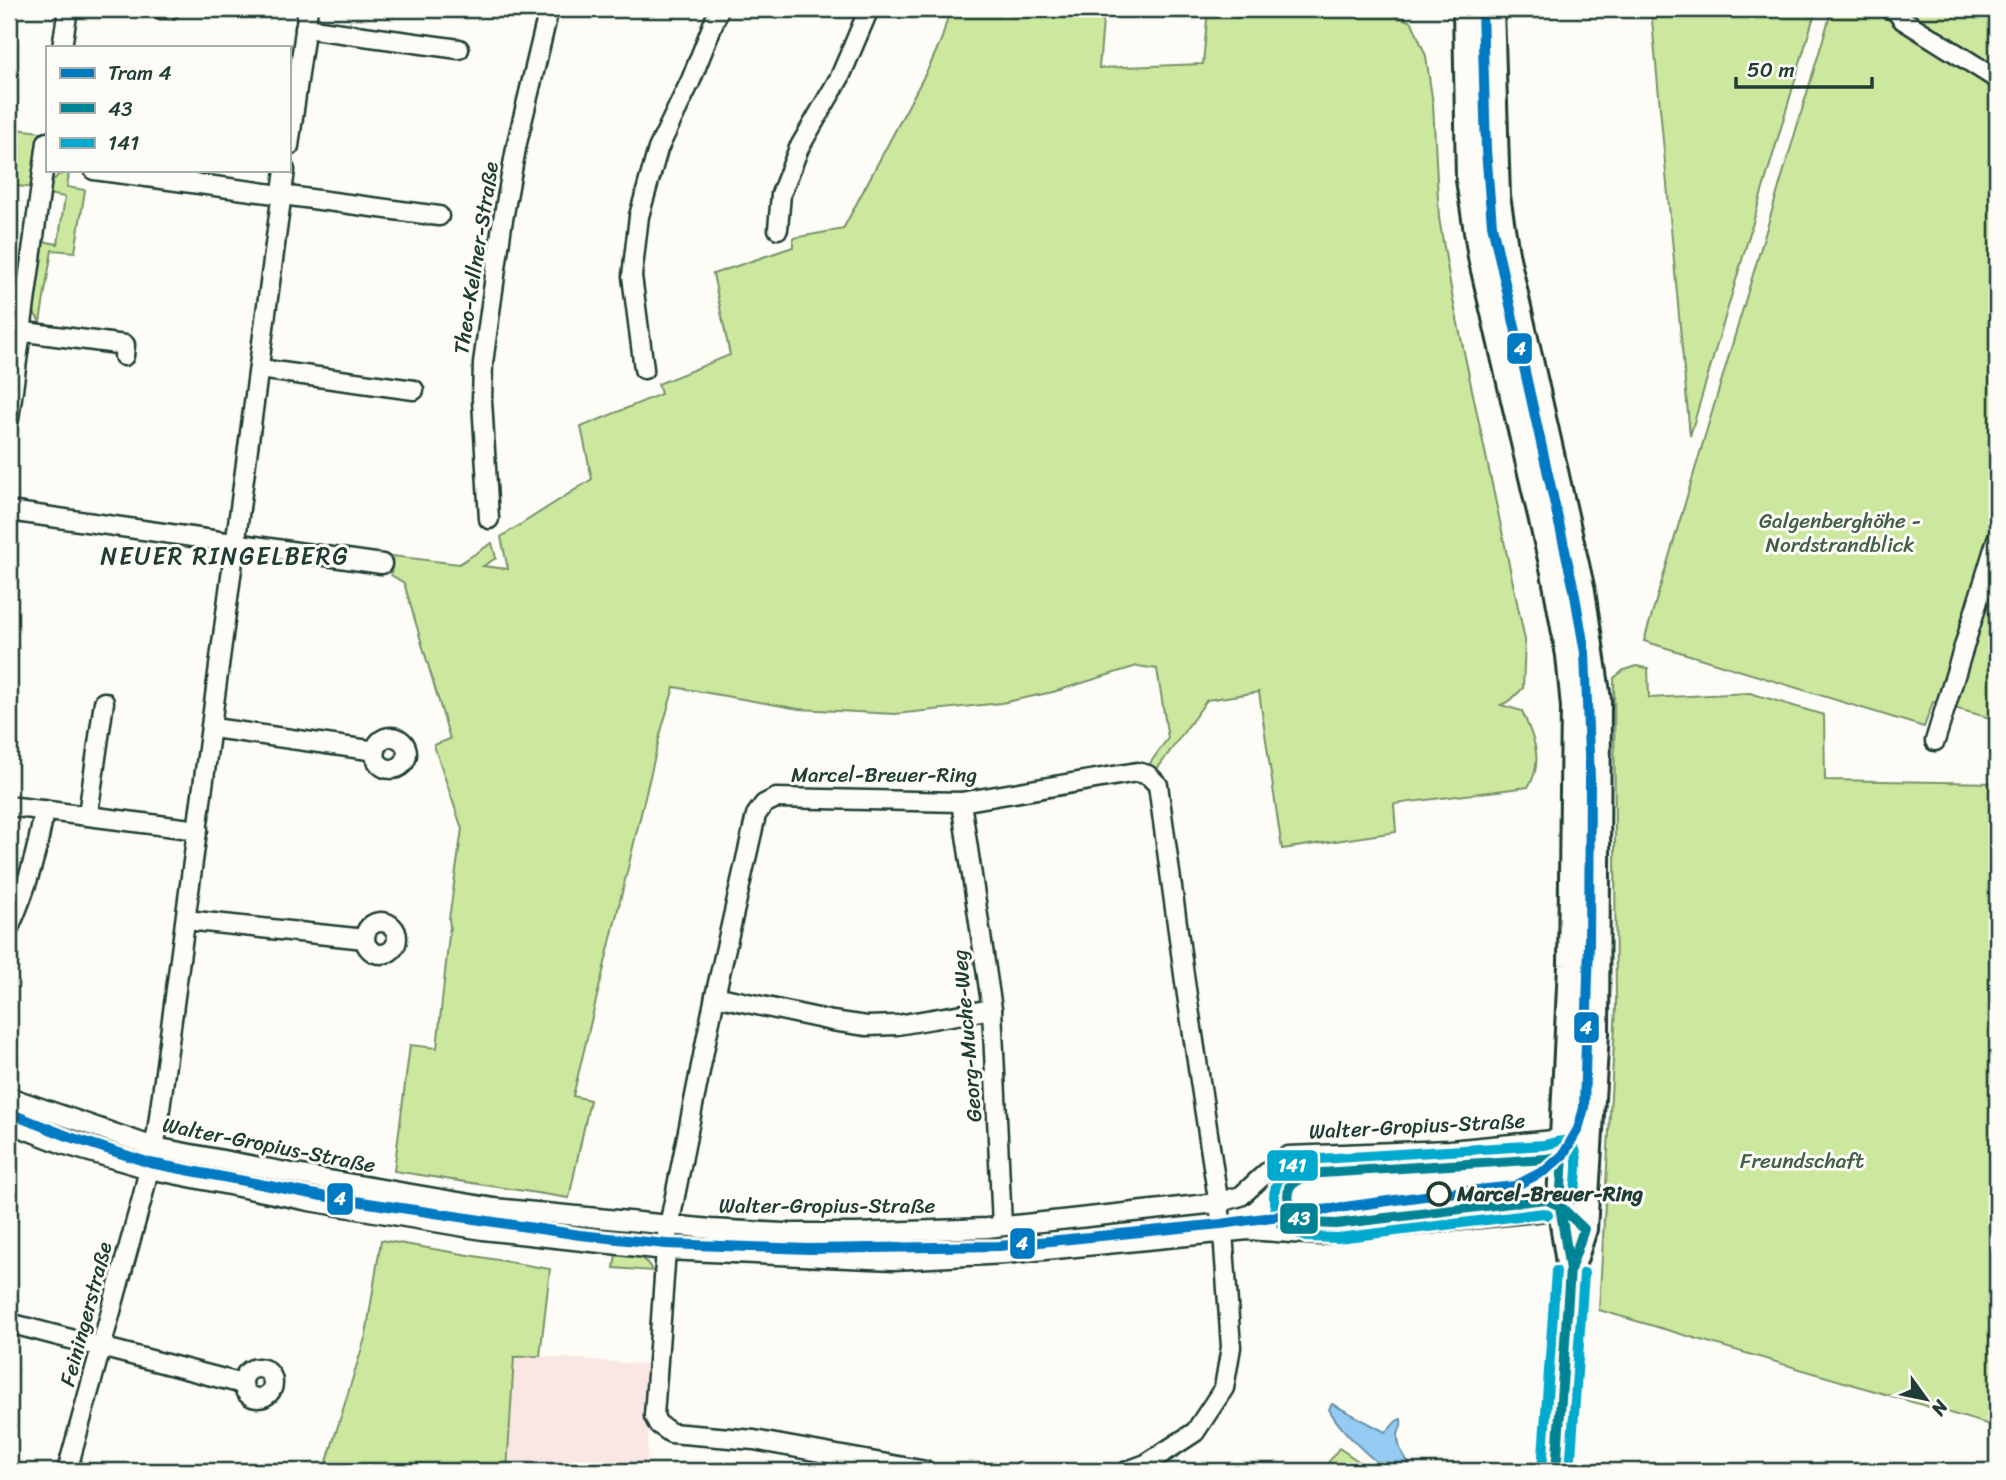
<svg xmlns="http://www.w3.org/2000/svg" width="2006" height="1480" font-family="Sriracha,sans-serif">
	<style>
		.built { fill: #fae7e3 }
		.green { fill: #cce89e; stroke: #769269; stroke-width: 2 }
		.water { fill: #95cbf3; stroke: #6692a7; stroke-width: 2 }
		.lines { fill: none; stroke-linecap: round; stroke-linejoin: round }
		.minor-casing { stroke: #1f3d34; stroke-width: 23 }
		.secondary-casing { stroke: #1f3d34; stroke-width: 30 }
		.minor { stroke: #fdfcf7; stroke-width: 18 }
		.secondary { stroke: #fdfcf7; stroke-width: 24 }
		.bus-1-casing { stroke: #fdfcf7; stroke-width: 16 }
		.bus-2-casing { stroke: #fdfcf7; stroke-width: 16 }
		.bus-1 { stroke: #008495; stroke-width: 10 }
		.bus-2 { stroke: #00a9ce; stroke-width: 10 }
		.tram-1-casing { stroke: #fdfcf7; stroke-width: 16 }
		.tram-1 { stroke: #007ac3; stroke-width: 10 }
		.stop-dot { fill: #fdfcf7; stroke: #1f3d34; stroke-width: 3.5 }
		.labels { text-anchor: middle; stroke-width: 6; stroke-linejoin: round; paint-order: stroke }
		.street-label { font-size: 21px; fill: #1f3d34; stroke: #fdfcf7 }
		.park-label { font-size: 21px; fill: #425f49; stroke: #fdfcf7 }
		.stop-label { font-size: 21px; font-weight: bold; fill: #1f3d34; stroke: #fdfcf7; text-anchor: start }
		.quarter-label { font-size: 24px; letter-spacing: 2px; fill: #1f3d34; stroke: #fdfcf7 }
		.line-badge { stroke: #fdfcf7; stroke-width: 2.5 }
		.badge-label { font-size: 19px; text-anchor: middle; font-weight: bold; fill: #fff }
	</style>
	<rect width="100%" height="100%" fill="#fdfcf7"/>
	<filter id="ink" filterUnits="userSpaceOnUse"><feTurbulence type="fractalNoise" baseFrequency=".0143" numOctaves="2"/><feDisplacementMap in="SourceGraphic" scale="14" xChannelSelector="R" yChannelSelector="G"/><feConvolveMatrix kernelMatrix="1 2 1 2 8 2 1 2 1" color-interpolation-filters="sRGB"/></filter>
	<g filter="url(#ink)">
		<polygon class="built" points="540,1356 653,1365 646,1471 507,1471 514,1357"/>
		<g class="green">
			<path d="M950,9H972L1029,16L1031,9H1104L1099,68L1203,64L1208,9H1368L1388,13L1412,22L1426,56L1433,104L1439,218L1453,300L1525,640L1523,688L1511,700L1501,705L1522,711C1533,736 1545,762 1528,787L1394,804L1396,832L1282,849L1259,692L1207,700L1155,772L1148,766L1168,738L1157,669L1137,666L1053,692L1001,703L895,714L799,709L674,687L660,735L573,1096L590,1100L569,1198L394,1171L410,1045L437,1048L450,926L449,919L462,829L434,745L450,739L404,583L391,575L393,556L459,564L492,543L496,558L483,566L508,569L501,537L592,479L581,427L661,394L658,384L730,355L713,274L793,247V238L843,229L930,65L942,38Z"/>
			<polygon points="1651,9 1816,9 1690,436"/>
			<polygon points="1832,9 1997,9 1997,720 1933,702 1924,727 1644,641"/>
			<polygon points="9,128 41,132 33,188 9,185"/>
			<polygon points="69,173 67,187 85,190 75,252 52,250 40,322 32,309 41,241 58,244 65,197 48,194 51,183 58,175"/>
			<polygon points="1636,666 1648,668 1649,698 1750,693 1824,715 1825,780 1997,783 1997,1427 1599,1310 1616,1007 1614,678 1624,670"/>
			<polygon points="381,1240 550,1269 540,1356 514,1357 507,1471 324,1471 366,1335"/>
			<path d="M616,1254C631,1255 646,1255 652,1271L614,1268Z"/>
			<polygon points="1339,1448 1373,1471 1322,1471"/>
		</g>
		<path class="water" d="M1332,1404L1385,1432C1393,1429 1393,1420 1401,1419C1403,1427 1399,1428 1398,1435C1397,1448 1407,1463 1415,1471C1409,1471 1399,1473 1393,1471C1374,1465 1337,1426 1329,1409Z"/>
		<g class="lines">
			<g class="minor-casing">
				<g id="minor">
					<polyline points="162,9 170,9"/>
					<polyline points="1890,9 1895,10 1903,20 1997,79"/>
					<polyline points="305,28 459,49"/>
					<polyline points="62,47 68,9"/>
					<polyline points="289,146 308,9"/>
					<polyline points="94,170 439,216"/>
					<polyline points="778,229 781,194 799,148 840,77 869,9"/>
					<polyline points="10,330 125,345 124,356"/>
					<polyline points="259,369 414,390"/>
					<polyline points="644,369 632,276 639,216 658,149 691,80 719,9"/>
					<polyline points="9,419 47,142"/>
					<polyline points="9,511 382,564"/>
					<polyline points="489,519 482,400 483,363 502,225 517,143 549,9"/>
					<polyline points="213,728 376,751"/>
					<circle cx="391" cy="753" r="16"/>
					<polyline points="1935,741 1997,539"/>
					<polyline points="961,802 992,1009 1002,1226"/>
					<polyline points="9,806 198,830"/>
					<polyline points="88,814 104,702"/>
					<polyline points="186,920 365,939"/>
					<circle cx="381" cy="938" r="16"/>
					<path d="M9,928C26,890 38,852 44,810"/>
					<polyline points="715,996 832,1021 867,1026 897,1025 992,1009"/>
					<polyline points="9,1097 154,1147 323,1179 494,1208 711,1229 783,1233 857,1233 987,1228 1217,1203 1241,1196 1266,1173 1288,1156 1450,1150 1564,1139 1571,1143 1588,1165"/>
					<polyline points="9,1123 66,1145 149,1169 309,1201 483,1230 665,1250 894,1260 1005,1254 1248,1230 1320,1235 1341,1233 1545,1211 1567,1198"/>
					<polyline points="9,1323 243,1384"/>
					<circle cx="258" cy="1383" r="15"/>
					<polyline points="67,1471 143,1195 157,1132 285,170"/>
					<polyline points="926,1471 754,1440 671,1433 658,1424 654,1416 667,1236 715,996 756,815 764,804 776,798 961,802 1137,772 1148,775 1158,785 1185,982 1223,1232 1231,1347 1224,1388 1195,1432 1146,1464 1127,1471"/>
				</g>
			</g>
			<g class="secondary-casing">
				<g id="secondary">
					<polyline points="1466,9 1469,180 1481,257 1554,572 1569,655 1574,707 1571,965 1560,1203 1570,1270 1556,1471"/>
					<polyline points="1491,9 1497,196 1506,254 1582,591 1598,700 1596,1033 1584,1229 1572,1266"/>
				</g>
			</g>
			<use href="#minor" class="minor"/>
			<use href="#secondary" class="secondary"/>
			<g class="bus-1-casing">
				<g id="bus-1">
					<polygon points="1563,1155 1560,1206 1545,1199 1336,1224 1309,1223 1292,1215 1288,1196 1289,1187 1305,1174 1546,1159"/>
					<polyline points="1560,1206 1584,1229 1570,1270"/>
					<polyline points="1560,1206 1570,1270"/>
					<polyline points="1556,1471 1570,1270"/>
				</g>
			</g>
			<g class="bus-2-casing">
				<g id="bus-2">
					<path d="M1548,1215L1544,1213L1338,1238L1306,1237L1281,1224C1267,1198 1274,1171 1303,1160L1544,1145C1551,1144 1559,1140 1566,1141C1584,1145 1575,1185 1574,1199"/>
					<polyline points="1542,1470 1556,1271"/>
					<polyline points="1570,1471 1584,1273"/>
				</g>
			</g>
			<use href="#bus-1" class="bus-1"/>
			<use href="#bus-2" class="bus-2"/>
			<g class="tram-1-casing">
				<polyline id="tram-1" points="9,1113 70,1137 150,1163 322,1196 580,1235 666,1244 809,1249 999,1246 1221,1224 1439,1194 1515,1186 1546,1170 1563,1155 1578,1129 1584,1108 1589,943 1590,779 1585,653 1574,590 1492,225 1486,150 1482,9"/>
			</g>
			<use href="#tram-1" class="tram-1"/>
		</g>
	</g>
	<circle class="stop-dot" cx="1439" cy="1194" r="11"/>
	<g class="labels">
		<g class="street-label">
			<text transform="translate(476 258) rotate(-81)" y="7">Theo-Kellner-Straße</text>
			<text x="884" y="782">Marcel-Breuer-Ring</text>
			<text transform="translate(967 1036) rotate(-95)" y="7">Georg-Muche-Weg</text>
			<text transform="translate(1417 1126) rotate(-3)" y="7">Walter-Gropius-Straße</text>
			<text transform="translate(269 1145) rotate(11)" y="7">Walter-Gropius-Straße</text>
			<text x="827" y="1213">Walter-Gropius-Straße</text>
			<text transform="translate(86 1314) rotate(-75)" y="7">Feiningerstraße</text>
		</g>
		<g class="park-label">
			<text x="1840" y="528">Galgenberghöhe -<tspan x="1840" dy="24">Nordstrandblick</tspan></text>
			<text x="1802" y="1168">Freundschaft</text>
		</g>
		<g class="stop-label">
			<text x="1457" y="1201">Marcel-Breuer-Ring</text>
		</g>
		<g class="quarter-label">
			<text x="225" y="564">NEUER RINGELBERG</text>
		</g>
	</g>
	<g class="line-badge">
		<rect x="1506" y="332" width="27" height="33" rx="7" fill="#007ac3"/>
		<rect x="1573" y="1011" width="27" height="33" rx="7" fill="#007ac3"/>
		<rect x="1266" y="1149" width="53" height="33" rx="7" fill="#00a9ce"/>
		<rect x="326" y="1182" width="28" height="34" rx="7" fill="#007ac3"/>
		<rect x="1279" y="1202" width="40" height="33" rx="7" fill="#008495"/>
		<rect x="1009" y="1227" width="27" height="33" rx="7" fill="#007ac3"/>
	</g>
	<g class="badge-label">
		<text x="1520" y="355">4</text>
		<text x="1586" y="1034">4</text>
		<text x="1292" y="1172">141</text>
		<text x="340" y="1205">4</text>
		<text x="1299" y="1225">43</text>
		<text x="1022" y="1250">4</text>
	</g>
	<rect width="2006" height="1480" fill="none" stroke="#fdfcf7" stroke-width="35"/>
	<rect x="18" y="18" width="1971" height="1445" fill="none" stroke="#1f3d34" stroke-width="2.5" filter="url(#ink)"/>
	<rect x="46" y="46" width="245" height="126" fill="#fdfcf7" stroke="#a4b0a9" stroke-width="2"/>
	<rect x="60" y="68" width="35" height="10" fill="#007ac3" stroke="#a4b0a9" stroke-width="2"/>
	<text x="108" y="80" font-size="21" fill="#1f3d34">Tram 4</text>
	<rect x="60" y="103" width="35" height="10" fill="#008495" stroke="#a4b0a9" stroke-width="2"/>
	<text x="108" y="116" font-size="21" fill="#1f3d34">43</text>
	<rect x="60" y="138" width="35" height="10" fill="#00a9ce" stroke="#a4b0a9" stroke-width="2"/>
	<text x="108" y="150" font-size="21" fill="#1f3d34">141</text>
	<g transform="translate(1926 1399) rotate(123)" stroke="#fdfcf7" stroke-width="5" paint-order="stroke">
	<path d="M0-5L12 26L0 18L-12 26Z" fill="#1f3d34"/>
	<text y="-10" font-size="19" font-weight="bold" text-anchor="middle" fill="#1f3d34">N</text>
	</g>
	<path d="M1736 77v10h136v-10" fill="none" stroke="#1f3d34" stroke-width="3.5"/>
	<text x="1747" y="77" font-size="21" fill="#1f3d34" stroke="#fdfcf7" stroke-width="5" paint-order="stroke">50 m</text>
</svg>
